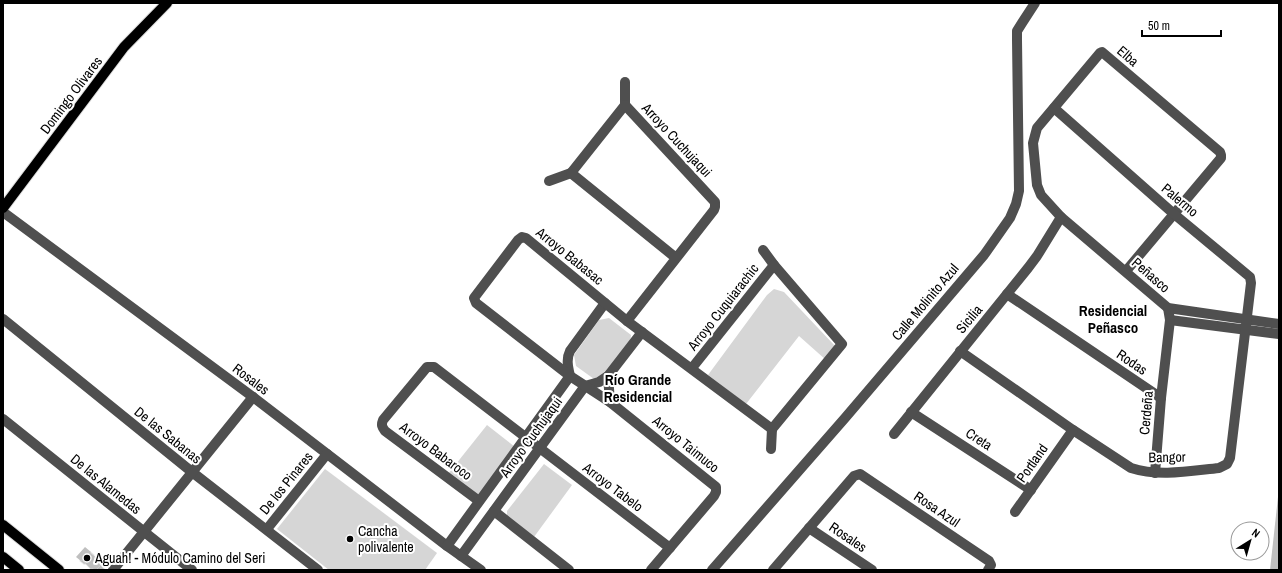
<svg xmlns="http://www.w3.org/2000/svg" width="1282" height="573" font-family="'Archivo Narrow',sans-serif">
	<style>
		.green { fill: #d6d6d6 }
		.building { fill: #bfbfbf; filter: url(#shadow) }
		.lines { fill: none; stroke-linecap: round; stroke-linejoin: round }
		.major-casing { stroke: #dbdbdb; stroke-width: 12 }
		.minor { stroke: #4f4f4f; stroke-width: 10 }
		.major { stroke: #000; stroke-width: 10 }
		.poi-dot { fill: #000; stroke: #fff; stroke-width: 1.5 }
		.labels { text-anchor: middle; stroke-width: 4; stroke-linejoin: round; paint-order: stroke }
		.street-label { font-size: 14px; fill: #000; stroke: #fff }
		.poi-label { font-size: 14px; fill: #000; stroke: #fff; text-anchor: start }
		.neighbourhood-label { font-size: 15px; font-weight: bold; fill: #000; stroke: #fff }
	</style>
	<defs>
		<filter id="shadow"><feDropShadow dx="3.5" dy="3.5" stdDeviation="0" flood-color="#0004"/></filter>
	</defs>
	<rect width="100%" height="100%" fill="#fff"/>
	<g class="green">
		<polygon points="774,289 784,292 836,347 826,360 799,336 746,404 708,375 767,295"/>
		<polygon points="609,318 631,335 630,344 605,377 594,379 576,366 574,355 599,320"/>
		<polygon points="487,425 515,447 479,496 448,474"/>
		<polygon points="544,464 572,485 534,537 507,517 507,511"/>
		<polygon points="325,469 437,553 425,570 329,570 277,529"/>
	</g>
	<g class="building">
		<polygon points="1278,497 1279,497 1279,570 1270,570"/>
		<polygon points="85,547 91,552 90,553 103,562 96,570 92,568 91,569 82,560 81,561 76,557"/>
	</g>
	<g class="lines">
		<g class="major-casing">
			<g id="major">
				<polyline points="3,208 124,47 167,3"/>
				<polyline points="3,525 59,570"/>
				<polyline points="3,557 19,570"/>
			</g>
		</g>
		<g class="minor">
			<polyline points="625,82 625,105"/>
			<polyline points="549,181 571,173"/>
			<polyline points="3,212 253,397 447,546 481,570"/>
			<polyline points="763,250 774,265"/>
			<polyline points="1126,271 1221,158 1221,155 1220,152 1102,52 1100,53 1037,128 1033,143 1037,185 1041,195 1061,217 1168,308 1279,324"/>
			<polyline points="1007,294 1161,398"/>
			<polyline points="3,319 192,472 318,570"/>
			<polyline points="1170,320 1279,334"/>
			<polyline points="627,321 714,210 715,207 715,202 625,105 571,173 676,258"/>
			<path d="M960,351L1073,430L1131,468C1159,477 1190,471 1219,468L1227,464L1230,458L1251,283L1250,277L1174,214L1054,108"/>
			<polyline points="608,376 610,402"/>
			<polyline points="911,412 1031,490"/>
			<polyline points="3,419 192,570"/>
			<polyline points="894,434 1028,268 1037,256 1061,217"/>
			<polyline points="771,449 772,429"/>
			<polyline points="1155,473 1161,398 1170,320 1168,308"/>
			<path d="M479,501L385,431C382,427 381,425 383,420L427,367H434L670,548"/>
			<polyline points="494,511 569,570"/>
			<polyline points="1015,512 1073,430"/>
			<polyline points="809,528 872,570"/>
			<polyline points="267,529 327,454"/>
			<path d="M447,546L570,376C568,367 566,359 570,351L605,303"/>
			<polyline points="461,556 585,386 599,382 608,376 642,332"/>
			<polyline points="113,570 253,397"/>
			<polyline points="651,570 714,496 716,492 716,487 610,402 570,376 476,303 474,298 518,240 522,237 526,238 627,321 772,429 842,344 774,265 692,368"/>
			<polyline points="712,570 845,418 984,255 1010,218 1016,204 1019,191 1017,40 1017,31 1022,23 1035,3"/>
			<polyline points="773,570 854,476 860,474 989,561 991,565 988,570"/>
		</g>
		<use href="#major" class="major"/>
	</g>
	<g class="poi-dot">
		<circle cx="350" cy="539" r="4"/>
		<circle cx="87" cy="558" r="4"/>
	</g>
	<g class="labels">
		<g class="street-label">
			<text transform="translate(1128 56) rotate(41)" y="5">Elba</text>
			<text transform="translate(71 95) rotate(-53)" y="5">Domingo Olivares</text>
			<text transform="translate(677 140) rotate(47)" y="5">Arroyo Cuchujaqui</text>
			<text transform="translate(1180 200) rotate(40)" y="5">Palermo</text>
			<text transform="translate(570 256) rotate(39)" y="5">Arroyo Babasac</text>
			<text transform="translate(1151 275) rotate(41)" y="5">Peñasco</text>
			<text transform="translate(925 302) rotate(-50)" y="5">Calle Molinito Azul</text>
			<text transform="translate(723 307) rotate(-52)" y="5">Arroyo Cuquiarachic</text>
			<text transform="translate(969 319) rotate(-50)" y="5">Sicilia</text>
			<text transform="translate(1132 362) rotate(34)" y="5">Rodas</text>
			<text transform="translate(251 379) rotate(37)" y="5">Rosales</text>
			<text transform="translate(1146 413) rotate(-85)" y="5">Cerdeña</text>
			<text transform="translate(168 435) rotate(39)" y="5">De las Sabanas</text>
			<text transform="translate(531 437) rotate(-54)" y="5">Arroyo Cuchujaqui</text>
			<text transform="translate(979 439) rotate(33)" y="5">Creta</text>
			<text transform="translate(686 444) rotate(39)" y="5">Arroyo Taimuco</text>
			<text transform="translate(436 451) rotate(37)" y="5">Arroyo Babaroco</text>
			<text transform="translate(1167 457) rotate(-1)" y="5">Bangor</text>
			<text transform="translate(1032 463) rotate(-55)" y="5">Portland</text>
			<text transform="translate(286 483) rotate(-51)" y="5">De los Pinares</text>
			<text transform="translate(106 484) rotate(39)" y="5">De las Alamedas</text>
			<text transform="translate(613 487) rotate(37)" y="5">Arroyo Tabelo</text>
			<text transform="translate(937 509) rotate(34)" y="5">Rosa Azul</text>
			<text transform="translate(848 537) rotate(34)" y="5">Rosales</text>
		</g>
		<g class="poi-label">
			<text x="358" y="536">Cancha<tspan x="358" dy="16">polivalente</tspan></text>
			<text x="95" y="563">Aguah! - Módulo Camino del Seri</text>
		</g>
		<g class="neighbourhood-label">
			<text x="1113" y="316">Residencial<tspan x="1113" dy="17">Peñasco</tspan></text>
			<text x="638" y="385">Río Grande<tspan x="638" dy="17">Residencial</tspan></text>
		</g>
	</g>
	<rect width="1282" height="573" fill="none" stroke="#000000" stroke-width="8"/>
	<g transform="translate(1250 541) rotate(37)"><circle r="19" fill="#ffffff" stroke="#999999"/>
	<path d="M0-3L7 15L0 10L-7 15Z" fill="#000000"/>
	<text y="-6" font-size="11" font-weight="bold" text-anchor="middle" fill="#000000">N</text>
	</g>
	<path d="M1142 30v6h79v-6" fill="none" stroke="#000000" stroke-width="2"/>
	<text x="1148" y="30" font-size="12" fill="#000000" stroke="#ffffff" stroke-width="3" paint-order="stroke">50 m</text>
</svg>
